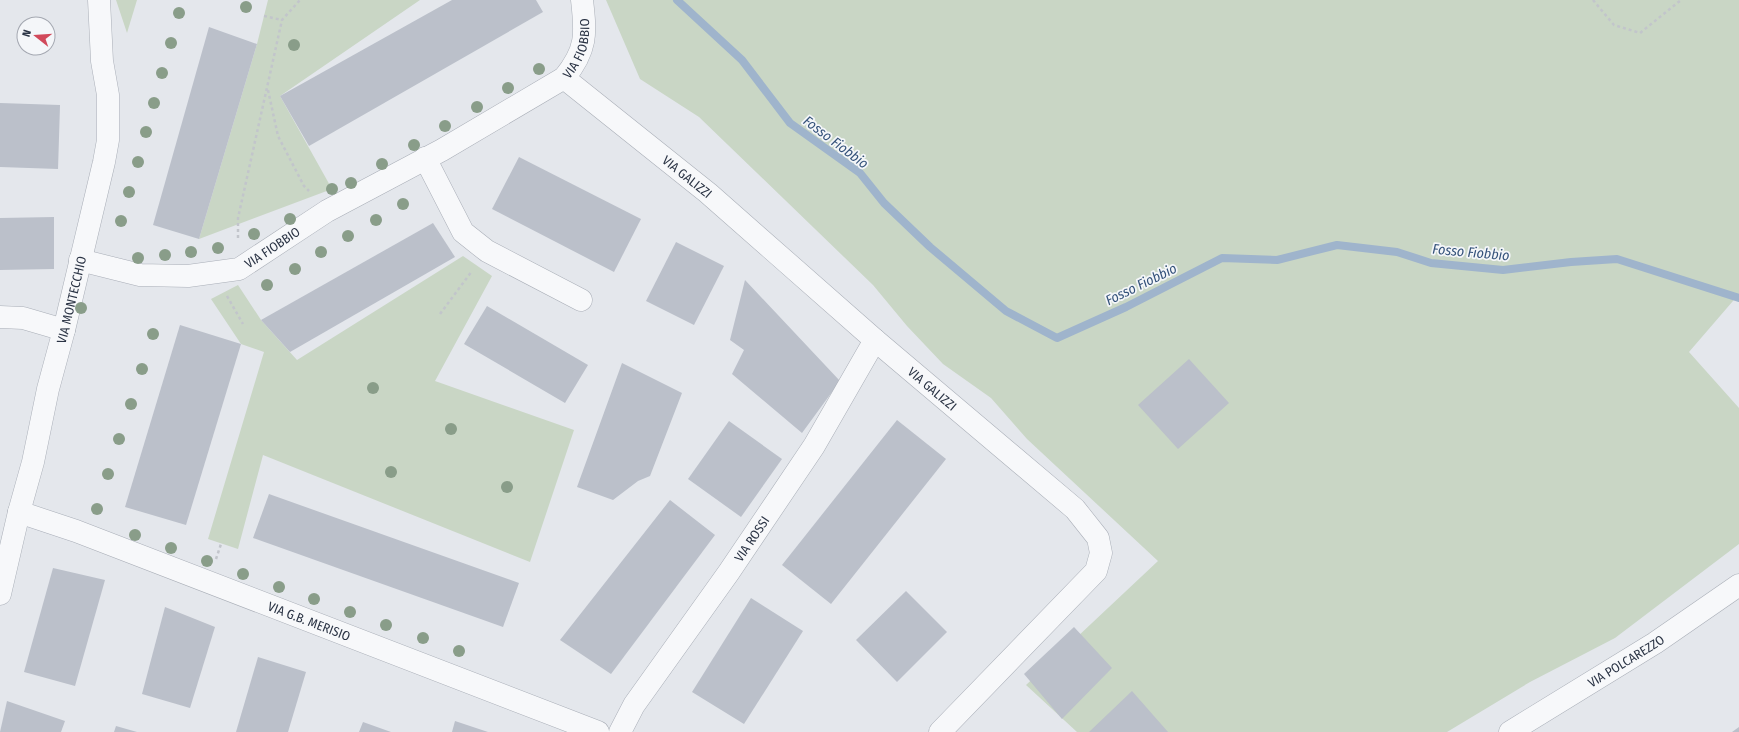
<svg xmlns="http://www.w3.org/2000/svg" width="1739" height="732" font-family="'Fira Sans Condensed',sans-serif">
	<style>
		.green { fill: #c9d6c5 }
		.lines { fill: none; stroke-linecap: round; stroke-linejoin: round }
		.stream { stroke: #9fb4cc; stroke-width: 8 }
		.building { fill: #bbc0ca }
		.minor-casing { stroke: #a9aeb7; stroke-width: 23 }
		.tertiary-casing { stroke: #a9aeb7; stroke-width: 23 }
		.path { stroke: #c2c5cb; stroke-width: 2.5; stroke-dasharray: 3 3; stroke-linecap: butt }
		.minor { stroke: #f7f8fa; stroke-width: 22 }
		.tertiary { stroke: #f7f8fa; stroke-width: 22 }
		.tree { fill: #899d89 }
		.labels { text-anchor: middle; stroke-width: 3.5; stroke-linejoin: round; paint-order: stroke }
		.street-label { font-size: 13px; fill: #2b3445; stroke: #f4f6f9 }
		.water-label { font-size: 14px; font-style: italic; fill: #34527a; stroke: #f4f6f9 }
	</style>
	<rect width="100%" height="100%" fill="#e4e7ec"/>
	<g class="green">
		<polygon points="116,0 137,0 127,33"/>
		<polygon points="268,0 420,0 280,96 332,189 199,239 257,44"/>
		<polygon points="606,0 1739,0 1739,294 1689,352 1739,408 1739,544 1615,638 1530,682 1447,732 1077,732 1026,685 1158,561 1027,439 991,398 943,364 907,326 873,285 699,117 640,79"/>
		<polygon points="463,256 492,276 435,381 574,430 530,562 263,455 238,549 208,539 264,352 241,344 211,299 238,285 261,320 297,360"/>
	</g>
	<g class="lines">
		<polyline class="stream" points="677,0 742,60 790,123 860,173 884,203 930,247 1006,311 1057,338 1126,307 1222,258 1277,260 1337,245 1397,252 1431,263 1503,270 1571,262 1617,259 1739,298"/>
	</g>
	<g class="building">
		<polygon points="452,0 536,0 543,12 309,146 280,96"/>
		<polygon points="209,27 257,44 199,239 153,225"/>
		<polygon points="0,103 60,105 58,169 0,167"/>
		<polygon points="519,157 641,219 614,272 492,209"/>
		<polygon points="54,217 54,269 0,270 0,218"/>
		<polygon points="433,223 455,257 290,352 261,320"/>
		<polygon points="676,242 724,266 694,325 646,301"/>
		<polygon points="745,280 840,381 802,433 732,374 744,350 730,340"/>
		<polygon points="487,306 588,365 565,403 464,344"/>
		<polygon points="180,325 241,344 186,525 125,507"/>
		<polygon points="1189,359 1229,403 1178,449 1138,405"/>
		<polygon points="622,363 682,393 650,476 638,481 613,500 577,487"/>
		<polygon points="897,420 946,459 831,604 782,565"/>
		<polygon points="729,421 782,459 741,517 688,479"/>
		<polygon points="269,494 519,583 503,627 253,538"/>
		<polygon points="670,500 715,535 611,674 560,640"/>
		<polygon points="53,568 105,580 75,686 24,672"/>
		<polygon points="906,591 947,632 897,682 856,640"/>
		<polygon points="751,598 803,631 744,724 692,692"/>
		<polygon points="165,607 215,627 190,708 142,694"/>
		<polygon points="1074,627 1112,668 1062,719 1024,674"/>
		<polygon points="258,657 306,672 288,732 236,732"/>
		<polygon points="1132,691 1168,732 1089,732"/>
		<polygon points="7,701 65,721 61,732 0,732"/>
		<polygon points="455,721 488,732 452,732"/>
		<polygon points="363,722 391,732 359,732"/>
		<polygon points="116,726 137,732 114,732"/>
		<polygon points="1739,727 1739,732 1732,732"/>
	</g>
	<g class="lines">
		<g class="minor-casing">
			<g id="minor">
				<path id="s1" d="M564,78L708,193L875,340L1075,509L1098,538L1101,553L1096,571L940,732"/>
				<polyline points="425,158 463,232 487,251 581,300"/>
				<path id="s2" d="M80,260L140,275L188,276L239,269L327,211L442,150L564,78C587,50 586,34 582,0"/>
				<polyline points="0,317 23,318 64,330"/>
				<path id="s3" d="M19,512L76,531L598,732"/>
				<path id="s4" d="M0,594L19,512L33,462L48,389L64,330L104,162L108,140V95L102,61L99,0"/>
				<path id="s5" d="M620,732L634,705L729,572L814,446L875,340"/>
			</g>
		</g>
		<g class="tertiary-casing">
			<g id="tertiary">
				<path id="s6" d="M1510,732L1655,643L1739,585"/>
			</g>
		</g>
		<g class="path">
			<polyline points="1593,0 1614,25 1640,33 1681,0"/>
			<polyline points="264,16 282,20"/>
			<polyline points="268,90 278,136 304,186 309,191"/>
			<polyline points="238,238 238,218 282,20 300,0"/>
			<polyline points="227,296 243,324"/>
			<polyline points="440,314 472,271"/>
			<polyline points="216,559 221,544"/>
		</g>
		<use href="#minor" class="minor"/>
		<use href="#tertiary" class="tertiary"/>
	</g>
	<g class="tree">
		<circle cx="246" cy="7" r="6"/>
		<circle cx="179" cy="13" r="6"/>
		<circle cx="171" cy="43" r="6"/>
		<circle cx="294" cy="45" r="6"/>
		<circle cx="539" cy="69" r="6"/>
		<circle cx="162" cy="73" r="6"/>
		<circle cx="508" cy="88" r="6"/>
		<circle cx="154" cy="103" r="6"/>
		<circle cx="477" cy="107" r="6"/>
		<circle cx="445" cy="126" r="6"/>
		<circle cx="146" cy="132" r="6"/>
		<circle cx="414" cy="145" r="6"/>
		<circle cx="138" cy="162" r="6"/>
		<circle cx="382" cy="164" r="6"/>
		<circle cx="351" cy="183" r="6"/>
		<circle cx="332" cy="189" r="6"/>
		<circle cx="129" cy="192" r="6"/>
		<circle cx="403" cy="204" r="6"/>
		<circle cx="290" cy="219" r="6"/>
		<circle cx="376" cy="220" r="6"/>
		<circle cx="121" cy="221" r="6"/>
		<circle cx="254" cy="234" r="6"/>
		<circle cx="348" cy="236" r="6"/>
		<circle cx="218" cy="248" r="6"/>
		<circle cx="191" cy="252" r="6"/>
		<circle cx="321" cy="252" r="6"/>
		<circle cx="165" cy="255" r="6"/>
		<circle cx="138" cy="258" r="6"/>
		<circle cx="295" cy="269" r="6"/>
		<circle cx="267" cy="285" r="6"/>
		<circle cx="81" cy="308" r="6"/>
		<circle cx="153" cy="334" r="6"/>
		<circle cx="142" cy="369" r="6"/>
		<circle cx="373" cy="388" r="6"/>
		<circle cx="131" cy="404" r="6"/>
		<circle cx="451" cy="429" r="6"/>
		<circle cx="119" cy="439" r="6"/>
		<circle cx="391" cy="472" r="6"/>
		<circle cx="108" cy="474" r="6"/>
		<circle cx="507" cy="487" r="6"/>
		<circle cx="97" cy="509" r="6"/>
		<circle cx="135" cy="535" r="6"/>
		<circle cx="171" cy="548" r="6"/>
		<circle cx="207" cy="561" r="6"/>
		<circle cx="243" cy="574" r="6"/>
		<circle cx="279" cy="587" r="6"/>
		<circle cx="314" cy="599" r="6"/>
		<circle cx="350" cy="612" r="6"/>
		<circle cx="386" cy="625" r="6"/>
		<circle cx="423" cy="638" r="6"/>
		<circle cx="459" cy="651" r="6"/>
	</g>
	<g class="labels">
		<g class="street-label">
			<text dy="5" stroke="none"><textPath href="#s2" startOffset="572">VIA FIOBBIO</textPath></text>
			<text dy="5" stroke="none"><textPath href="#s1" startOffset="158">VIA GALIZZI</textPath></text>
			<text dy="5" stroke="none"><textPath href="#s2" startOffset="201">VIA FIOBBIO</textPath></text>
			<text dy="5" stroke="none"><textPath href="#s4" startOffset="303">VIA MONTECCHIO</textPath></text>
			<text dy="5" stroke="none"><textPath href="#s1" startOffset="482">VIA GALIZZI</textPath></text>
			<text dy="5" stroke="none"><textPath href="#s5" startOffset="234">VIA ROSSI</textPath></text>
			<text dy="5" stroke="none"><textPath href="#s3" startOffset="310">VIA G.B. MERISIO</textPath></text>
			<text dy="5" stroke="none"><textPath href="#s6" startOffset="136">VIA POLCAREZZO</textPath></text>
		</g>
		<g class="water-label">
			<text transform="translate(836 142) rotate(37)" y="5">Fosso Fiobbio</text>
			<text transform="translate(1471 252) rotate(5)" y="5">Fosso Fiobbio</text>
			<text transform="translate(1141 284) rotate(-26)" y="5">Fosso Fiobbio</text>
		</g>
	</g>
	<g transform="translate(36 36) rotate(287)"><circle r="19" fill="#f4f6f9" stroke="#a4a8b1"/>
	<path d="M0-3L7 15L0 10L-7 15Z" fill="#d1495b"/>
	<text y="-6" font-size="11" font-weight="bold" text-anchor="middle" fill="#2b3445">N</text>
	</g>
</svg>
